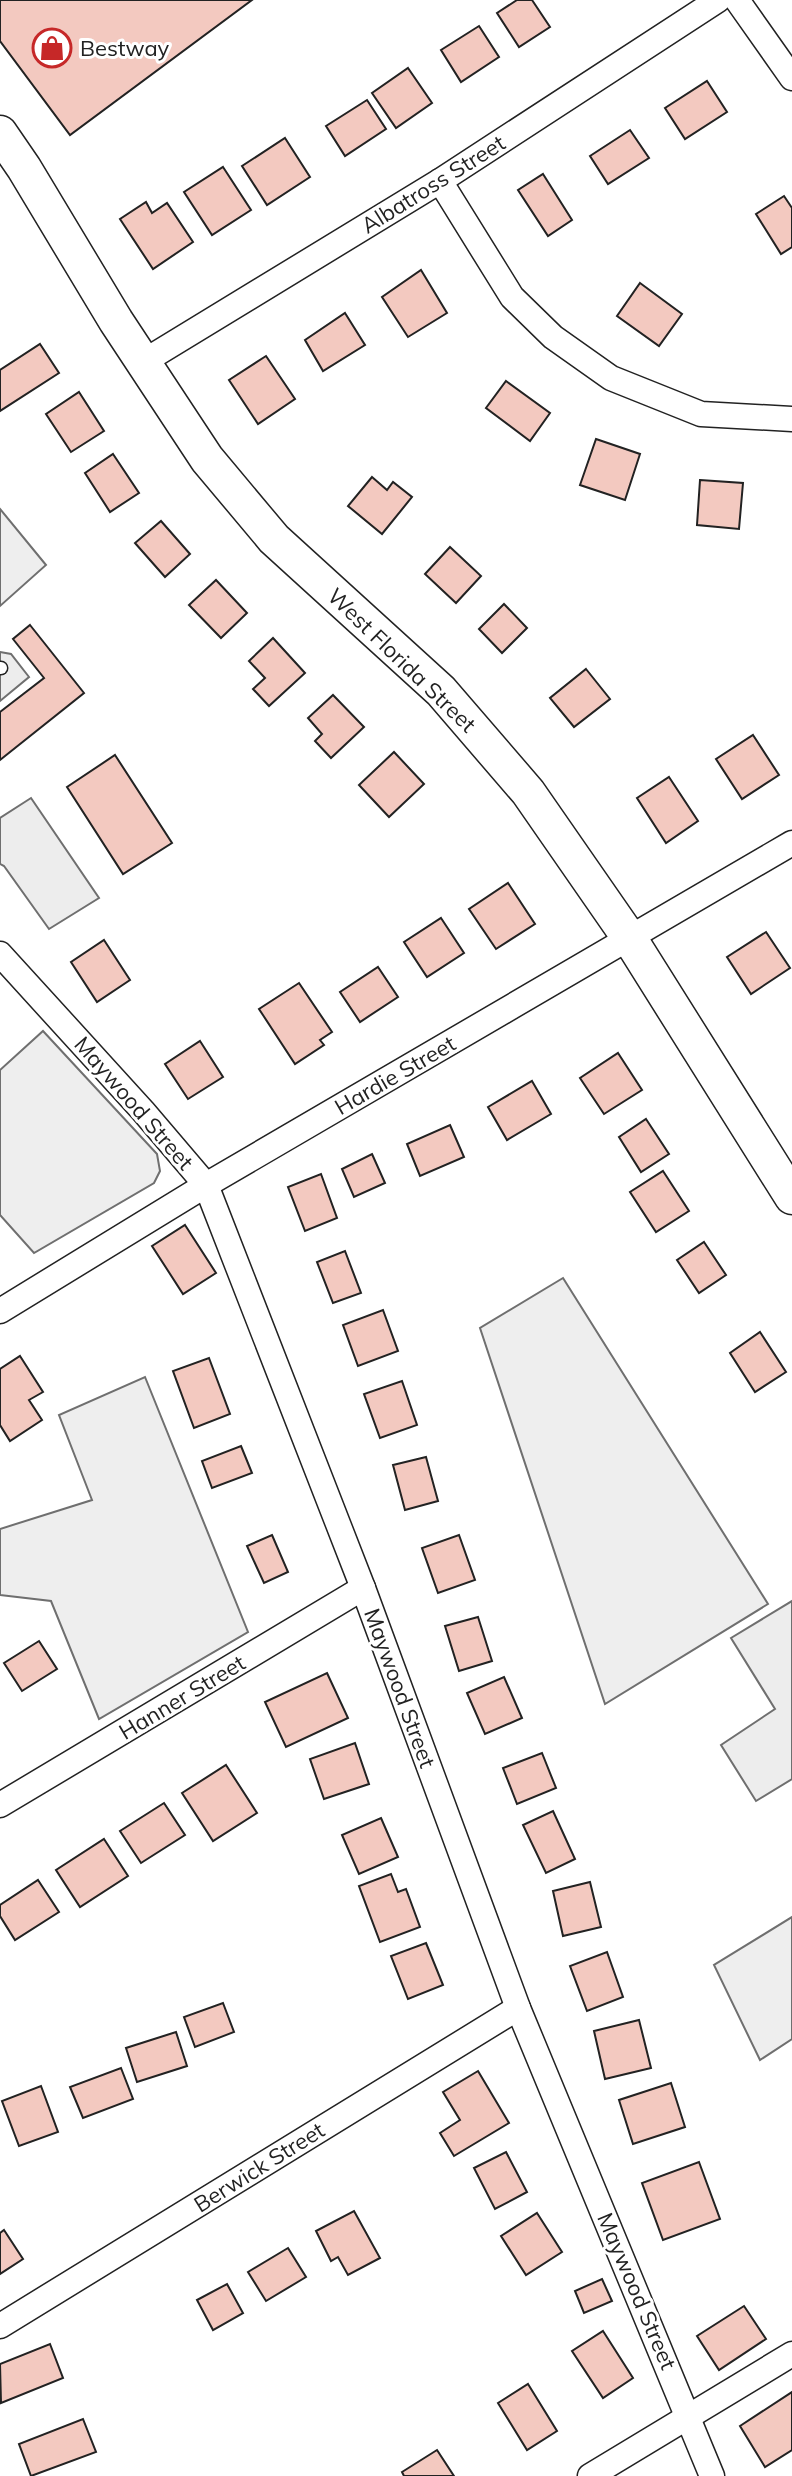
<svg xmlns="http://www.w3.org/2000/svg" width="792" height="2476" font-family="Mulish,sans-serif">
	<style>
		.green { fill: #eee; stroke: #6f6f6f; stroke-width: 2 }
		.parking { fill: #ededed; stroke: #6f6f6f; stroke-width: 2 }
		.building { fill: #f3c9c0; stroke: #222; stroke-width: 2 }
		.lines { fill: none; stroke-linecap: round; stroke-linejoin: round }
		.lane-casing { stroke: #222; stroke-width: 15 }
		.street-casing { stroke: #222; stroke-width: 27 }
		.secondary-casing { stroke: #222; stroke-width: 37 }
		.lane { stroke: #fff; stroke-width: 12 }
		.street { stroke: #fff; stroke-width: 24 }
		.secondary { stroke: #fff; stroke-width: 34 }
		.labels { text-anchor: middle; stroke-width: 6; stroke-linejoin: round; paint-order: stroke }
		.poi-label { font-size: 22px; fill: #222; stroke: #fff; text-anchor: start }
		.street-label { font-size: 22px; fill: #222; stroke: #fff }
	</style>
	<rect width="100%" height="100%" fill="#fff"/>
	<g class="green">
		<polygon points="0,509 46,565 0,606"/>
		<polygon points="43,1031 157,1154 160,1171 154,1183 34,1253 0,1215 0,1070"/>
		<polygon points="563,1278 768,1604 605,1704 480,1328"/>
		<polygon points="145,1377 248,1632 99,1719 51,1601 0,1595 0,1529 92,1500 59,1415"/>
		<polygon points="792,1917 792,2039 760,2060 714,1965"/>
	</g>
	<g class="parking">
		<polygon points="0,652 11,654 29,677 0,701"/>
		<polygon points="31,798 99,898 49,929 4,866 0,864 0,818"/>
		<polygon points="792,1601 792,1779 756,1801 721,1745 775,1709 731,1638"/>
	</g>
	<g class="building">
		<polygon points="0,0 252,0 70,135 0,41"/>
		<polygon points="517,0 532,0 550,27 519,47 497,13"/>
		<polygon points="479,26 499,57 461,82 441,50"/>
		<polygon points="408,68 432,103 396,128 372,93"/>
		<polygon points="707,81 727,112 685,139 665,108"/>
		<polygon points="367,100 386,129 345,156 326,126"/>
		<polygon points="630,130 649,158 608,184 590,156"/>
		<polygon points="285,138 310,177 267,205 242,166"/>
		<polygon points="223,167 251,210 212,235 184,192"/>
		<polygon points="543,174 572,220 548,236 518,190"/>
		<polygon points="784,196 792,208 792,247 781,254 756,214"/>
		<polygon points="146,202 152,213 167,203 193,242 153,269 120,219"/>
		<polygon points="421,270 447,313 408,337 382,297"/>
		<polygon points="640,283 682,314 659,346 617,316"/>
		<polygon points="345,313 365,345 323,371 305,340"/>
		<polygon points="40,344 59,373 0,411 0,370"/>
		<polygon points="266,356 295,399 258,424 229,380"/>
		<polygon points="506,381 550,413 530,441 486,408"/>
		<polygon points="79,392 104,431 71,452 46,414"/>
		<polygon points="596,439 640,454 625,500 580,485"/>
		<polygon points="113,454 139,493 110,512 85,473"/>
		<polygon points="372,477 387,490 393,482 412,497 382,534 348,506"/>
		<polygon points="700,480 743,483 739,529 697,525"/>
		<polygon points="161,521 190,554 165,577 135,543"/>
		<polygon points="450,547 481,576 456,603 425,574"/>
		<polygon points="216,580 247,613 221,638 189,605"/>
		<polygon points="504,604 527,628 502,653 479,629"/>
		<polygon points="30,625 84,693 0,760 0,712 44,678 13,639"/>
		<polygon points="273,638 305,673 269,706 253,689 265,678 249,661"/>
		<polygon points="586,669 610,699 574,727 550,698"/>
		<polygon points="333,695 364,727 331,758 315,741 322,734 308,718"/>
		<polygon points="753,735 779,775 742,799 716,759"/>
		<polygon points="394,752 424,784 389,817 359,785"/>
		<polygon points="115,755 172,843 123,874 67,787"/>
		<polygon points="669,777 698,821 666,843 637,798"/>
		<polygon points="508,883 535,924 496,949 469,909"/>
		<polygon points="441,918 464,953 427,977 404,942"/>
		<polygon points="766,932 790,968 751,994 727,957"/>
		<polygon points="104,940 130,980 97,1002 71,962"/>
		<polygon points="378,967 398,997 360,1022 340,992"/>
		<polygon points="299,983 332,1032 320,1040 324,1045 295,1064 259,1009"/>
		<polygon points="200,1041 223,1077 188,1099 165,1064"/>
		<polygon points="618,1053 642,1090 604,1114 580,1078"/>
		<polygon points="532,1081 551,1114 507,1140 488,1107"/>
		<polygon points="646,1119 669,1154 641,1172 619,1137"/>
		<polygon points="450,1125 464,1157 420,1176 407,1144"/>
		<polygon points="372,1154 385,1183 354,1197 342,1169"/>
		<polygon points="663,1171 689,1211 656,1232 630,1192"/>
		<polygon points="321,1174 337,1218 305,1231 288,1187"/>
		<polygon points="185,1225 216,1273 183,1294 152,1246"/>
		<polygon points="704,1242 726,1275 699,1293 677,1260"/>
		<polygon points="345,1251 361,1293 333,1303 317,1262"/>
		<polygon points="383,1310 398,1351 358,1366 343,1325"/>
		<polygon points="760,1332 786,1372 755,1392 730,1353"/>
		<polygon points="20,1356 43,1392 29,1400 42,1420 10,1441 0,1425 0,1369"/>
		<polygon points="209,1358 230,1414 194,1428 173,1371"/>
		<polygon points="402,1381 417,1425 380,1438 364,1394"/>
		<polygon points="241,1446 252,1473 212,1488 202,1461"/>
		<polygon points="426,1457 438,1501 405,1510 393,1465"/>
		<polygon points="272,1535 288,1572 264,1583 247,1546"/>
		<polygon points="459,1535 475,1580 438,1593 422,1548"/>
		<polygon points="478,1617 492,1661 459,1671 445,1626"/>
		<polygon points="39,1641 57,1669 22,1691 4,1663"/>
		<polygon points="327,1673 348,1718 286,1747 265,1702"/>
		<polygon points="504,1677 522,1718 485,1734 467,1693"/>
		<polygon points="355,1743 369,1784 324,1799 310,1759"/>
		<polygon points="542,1753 556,1788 517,1804 503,1768"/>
		<polygon points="226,1765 257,1813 213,1841 182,1793"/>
		<polygon points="164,1803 185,1835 141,1863 120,1831"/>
		<polygon points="553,1811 575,1859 546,1873 523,1825"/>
		<polygon points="381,1818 398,1857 359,1874 342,1835"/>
		<polygon points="104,1839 128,1876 80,1907 56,1870"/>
		<polygon points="391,1874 398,1892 406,1889 420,1927 380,1942 359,1886"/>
		<polygon points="38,1880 59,1912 15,1940 0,1916 0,1905"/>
		<polygon points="590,1882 601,1927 563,1936 553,1891"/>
		<polygon points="426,1943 443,1985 408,1999 391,1956"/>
		<polygon points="607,1952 623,1997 587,2011 570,1966"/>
		<polygon points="223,2003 234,2032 195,2047 184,2017"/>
		<polygon points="639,2020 651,2068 605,2079 594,2031"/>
		<polygon points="176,2032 187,2066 137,2082 126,2048"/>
		<polygon points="121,2068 133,2099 83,2118 70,2087"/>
		<polygon points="478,2071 509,2123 454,2156 440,2133 460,2120 443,2092"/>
		<polygon points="671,2083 685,2127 633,2144 619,2100"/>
		<polygon points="41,2086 58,2132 19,2146 2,2101"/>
		<polygon points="506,2152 527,2192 495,2209 474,2168"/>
		<polygon points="699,2162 720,2219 663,2240 642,2183"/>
		<polygon points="354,2211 380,2258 348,2275 338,2257 331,2261 316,2231"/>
		<polygon points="537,2213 562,2252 526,2275 501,2236"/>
		<polygon points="4,2230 23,2259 0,2274 0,2233"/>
		<polygon points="288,2248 306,2277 266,2301 248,2272"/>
		<polygon points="602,2279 612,2301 584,2313 575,2291"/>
		<polygon points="227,2284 243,2313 213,2330 197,2300"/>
		<polygon points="744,2306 766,2339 719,2370 697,2336"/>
		<polygon points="603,2331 633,2378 603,2398 572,2351"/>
		<polygon points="50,2344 63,2378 1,2403 0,2364"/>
		<polygon points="528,2384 557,2431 527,2450 498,2403"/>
		<polygon points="792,2392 792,2450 765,2467 740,2426"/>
		<polygon points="83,2419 96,2452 31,2476 19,2444"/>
		<polygon points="437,2450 454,2476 404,2476 402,2472"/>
	</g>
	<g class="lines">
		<g class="lane-casing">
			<polyline id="lane" points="0,668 1,668"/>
		</g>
		<g class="street-casing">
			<g id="street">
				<polyline points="737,0 792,78"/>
				<polyline points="440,181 512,297 553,337 611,378 701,414 792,419"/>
				<polyline points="143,362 440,181 718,0"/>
				<polyline points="0,954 143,1111 206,1185 363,1588 518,2008 712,2476"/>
				<polyline points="0,1311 206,1185 792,843"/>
				<polyline points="0,1805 363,1588"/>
				<polyline points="0,2326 518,2008"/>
				<polyline points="590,2476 792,2354"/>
			</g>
		</g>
		<g class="secondary-casing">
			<polyline id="secondary" points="0,133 24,168 116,321 207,459 274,539 441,691 528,792 630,939 792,1197"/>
		</g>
		<use href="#lane" class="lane"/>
		<use href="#street" class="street"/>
		<use href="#secondary" class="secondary"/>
	</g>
	<defs>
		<g id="shop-ring" transform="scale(2)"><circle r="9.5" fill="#fff" stroke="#c62828" stroke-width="1.5"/><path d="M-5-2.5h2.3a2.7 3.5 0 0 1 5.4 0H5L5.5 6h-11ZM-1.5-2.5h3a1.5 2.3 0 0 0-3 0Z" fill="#c62828"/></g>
	</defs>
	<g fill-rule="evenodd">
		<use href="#shop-ring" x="52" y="48"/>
	</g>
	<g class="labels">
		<g class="poi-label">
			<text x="80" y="56">Bestway</text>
		</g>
		<g class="street-label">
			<text transform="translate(433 184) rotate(-32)" y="8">Albatross Street</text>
			<text transform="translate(402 660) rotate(44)" y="8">West Florida Street</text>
			<text transform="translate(395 1075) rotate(-30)" y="8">Hardie Street</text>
			<text transform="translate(134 1103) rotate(49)" y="8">Maywood Street</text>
			<text transform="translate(400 1688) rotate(70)" y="8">Maywood Street</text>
			<text transform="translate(182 1697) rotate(-31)" y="8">Hanner Street</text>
			<text transform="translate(259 2167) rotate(-32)" y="8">Berwick Street</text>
			<text transform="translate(637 2291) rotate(67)" y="8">Maywood Street</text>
		</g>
	</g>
</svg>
